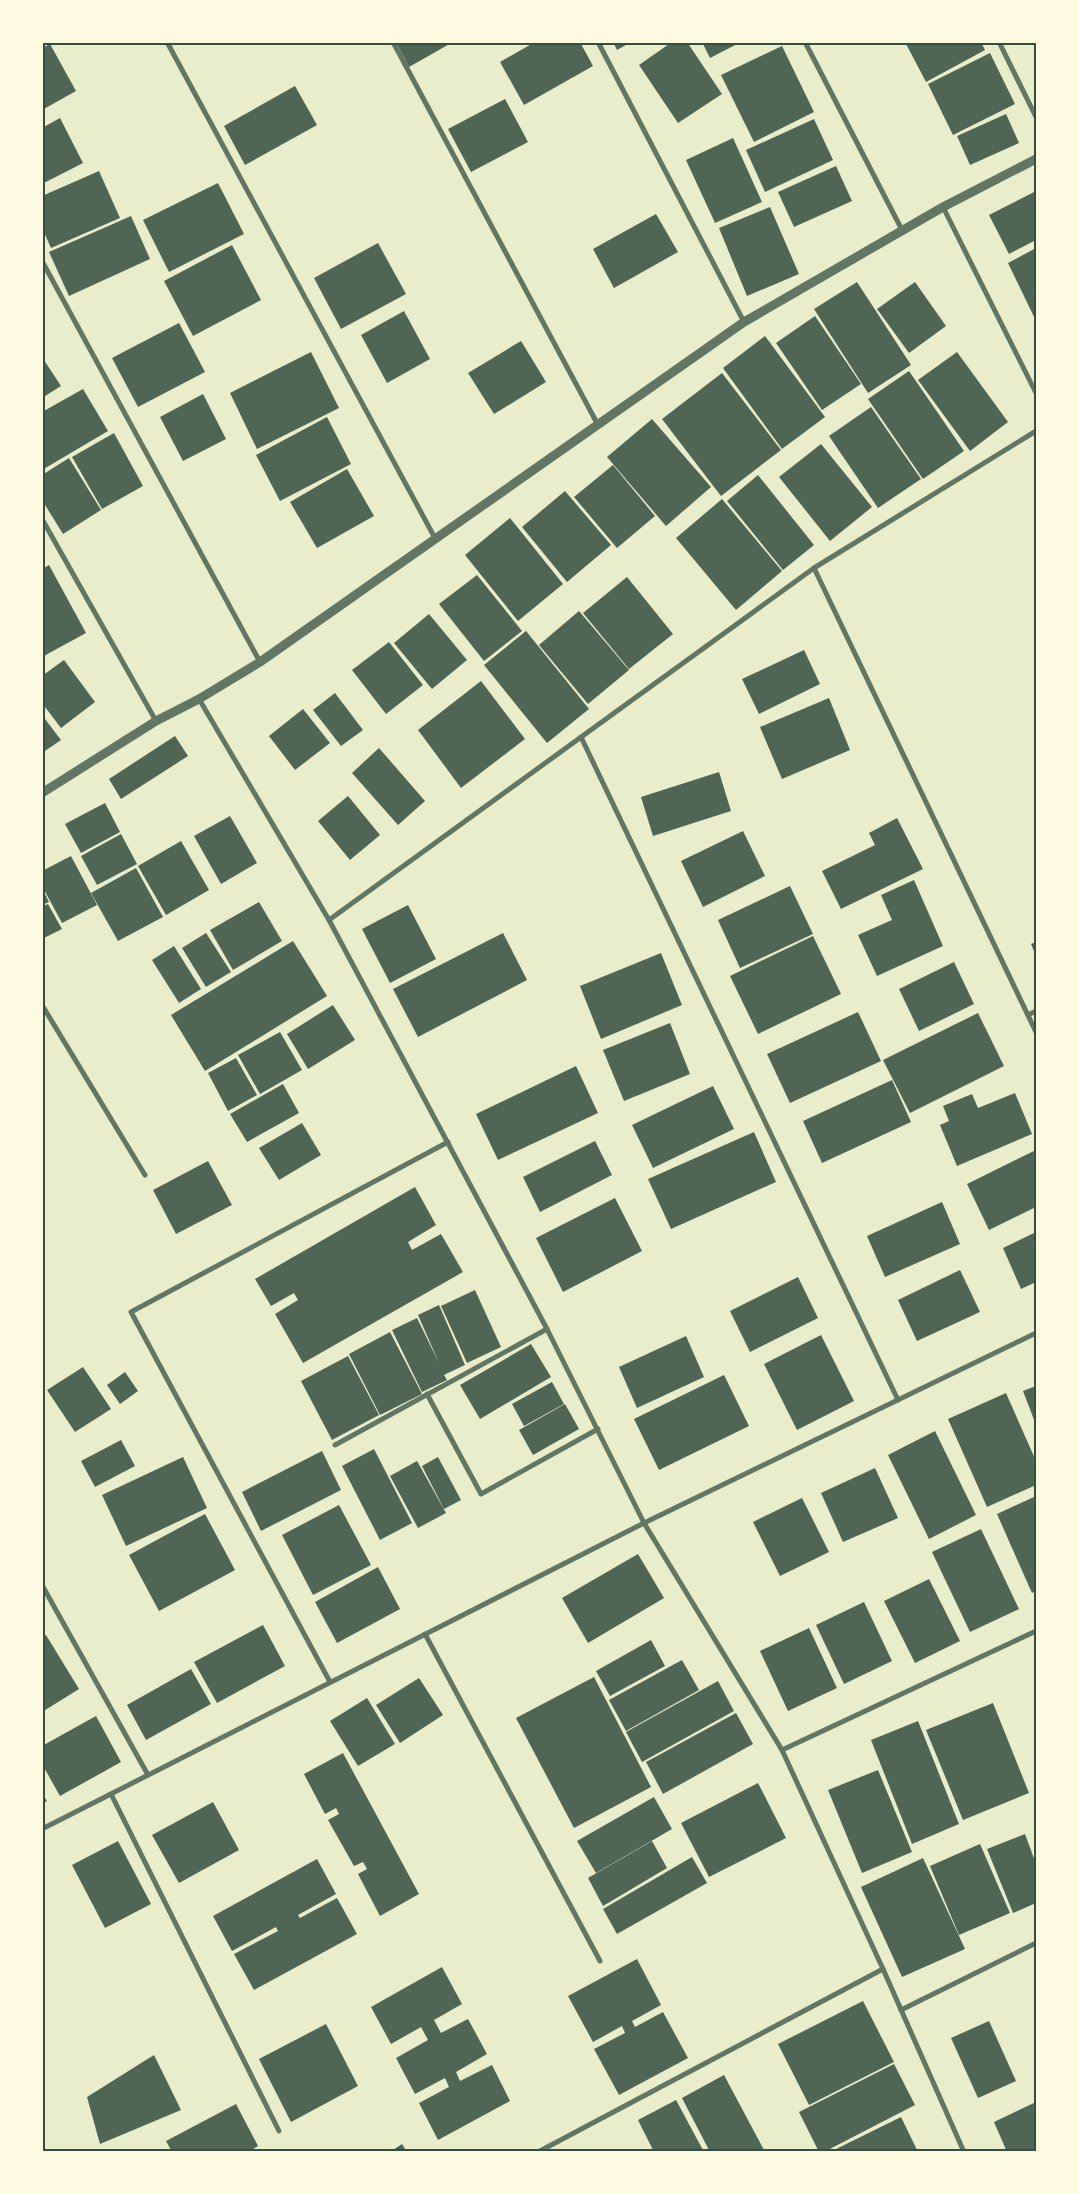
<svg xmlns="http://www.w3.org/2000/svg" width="1079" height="2194" font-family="Cabin,sans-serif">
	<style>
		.building { fill: #4f6655 }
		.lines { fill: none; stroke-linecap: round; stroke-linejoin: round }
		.minor { stroke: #617663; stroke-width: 5 }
		.tertiary { stroke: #617663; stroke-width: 9 }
		.neatline { fill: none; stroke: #344e41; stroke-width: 2 }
	</style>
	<rect width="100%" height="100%" fill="#e9edc9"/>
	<g class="building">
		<polygon points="396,42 453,42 409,67"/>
		<polygon points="535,42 580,42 593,66 524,105 500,62"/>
		<polygon points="613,42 631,42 617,50"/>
		<polygon points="672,42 687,42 722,94 678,123 639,65"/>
		<polygon points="702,42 741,42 710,58"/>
		<polygon points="905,42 981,42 985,50 926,82"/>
		<polygon points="50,44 76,91 42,110 42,48"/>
		<polygon points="782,46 814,112 754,142 721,75"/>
		<polygon points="990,53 1015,104 953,135 928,84"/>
		<polygon points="295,86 317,125 245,165 224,126"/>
		<polygon points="505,99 528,142 471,172 448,129"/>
		<polygon points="1006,114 1019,143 970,165 957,136"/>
		<polygon points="60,118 83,163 42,184 42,128"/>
		<polygon points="814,119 833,160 765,192 746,150"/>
		<polygon points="733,138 762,202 715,223 686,160"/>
		<polygon points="836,166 852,201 794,227 778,192"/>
		<polygon points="99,171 120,218 51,248 42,228 42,196"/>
		<polygon points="218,183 244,234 169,272 143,220"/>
		<polygon points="1036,191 1036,240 1009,254 989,215"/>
		<polygon points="770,207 799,274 747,296 719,228"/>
		<polygon points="656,214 678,252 614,288 593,249"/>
		<polygon points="131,216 150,259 69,296 49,252"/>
		<polygon points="378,243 406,294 341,329 314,278"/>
		<polygon points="232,245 261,300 193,336 164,281"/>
		<polygon points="1036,248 1036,321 1008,263"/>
		<polygon points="857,282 911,365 868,393 814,309"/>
		<polygon points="915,282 946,326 909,353 877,309"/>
		<polygon points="404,311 430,359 387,383 361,335"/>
		<polygon points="815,316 861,384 822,410 776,343"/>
		<polygon points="179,323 205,372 138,407 112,358"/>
		<polygon points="765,336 825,417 782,449 723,368"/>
		<polygon points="521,341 546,382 494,414 468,373"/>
		<polygon points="311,352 339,408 257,449 230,393"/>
		<polygon points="957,352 1008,422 970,451 918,380"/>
		<polygon points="42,357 61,386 42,398"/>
		<polygon points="909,371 964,451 923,479 868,399"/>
		<polygon points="722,373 781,450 721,496 662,419"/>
		<polygon points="83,389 108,431 42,470 42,412"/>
		<polygon points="203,394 226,439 183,461 160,417"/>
		<polygon points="871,407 921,479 878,508 829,436"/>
		<polygon points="327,417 351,464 280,501 256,455"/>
		<polygon points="652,419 711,487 666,526 607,457"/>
		<polygon points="114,433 143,486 102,509 72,457"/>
		<polygon points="821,444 872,507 830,541 779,477"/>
		<polygon points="69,458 101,510 63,534 42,500 42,475"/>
		<polygon points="613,465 655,516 617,548 574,497"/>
		<polygon points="347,469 374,516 317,548 290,502"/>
		<polygon points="758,475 814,545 783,570 727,501"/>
		<polygon points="565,491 611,545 567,582 522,527"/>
		<polygon points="722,499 782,571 736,610 676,538"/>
		<polygon points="510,518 563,584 518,621 465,555"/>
		<polygon points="49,565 86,633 42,657 42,569"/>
		<polygon points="477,575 522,631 484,661 439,604"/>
		<polygon points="627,577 673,634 629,669 583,613"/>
		<polygon points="579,611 629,670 588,704 539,645"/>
		<polygon points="429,614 467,660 432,689 394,643"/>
		<polygon points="526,631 589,709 547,743 484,665"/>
		<polygon points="389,642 423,685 386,714 352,670"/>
		<polygon points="804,650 820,684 759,714 742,679"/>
		<polygon points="64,660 95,702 61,728 42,703 42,676"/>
		<polygon points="481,681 525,739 461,788 418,730"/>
		<polygon points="335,693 363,730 341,746 313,710"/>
		<polygon points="829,698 850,750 782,779 760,727"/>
		<polygon points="303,709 330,743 295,770 269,736"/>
		<polygon points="42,715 61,740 42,753"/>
		<polygon points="175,736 188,756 121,799 109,779"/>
		<polygon points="379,748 425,801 398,825 352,773"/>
		<polygon points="719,772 731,811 653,836 641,797"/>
		<polygon points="348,796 380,835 350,860 318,821"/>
		<polygon points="105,803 120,832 81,853 65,824"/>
		<polygon points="230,816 257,863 221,884 194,836"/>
		<polygon points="897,818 923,869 841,909 822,871 875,845 869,833"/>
		<polygon points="743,831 765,876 703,907 681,861"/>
		<polygon points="121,834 137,864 97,885 81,856"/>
		<polygon points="181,841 209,890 166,915 138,866"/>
		<polygon points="71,856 97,905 62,923 42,886 42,871"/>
		<polygon points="136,868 163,917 118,941 91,893"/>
		<polygon points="914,880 943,946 877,976 858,935 892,920 881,895"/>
		<polygon points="790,886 813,934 740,968 718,920"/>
		<polygon points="42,888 49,902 42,905"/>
		<polygon points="259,902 282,941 233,970 210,930"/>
		<polygon points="48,904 62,929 42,939 42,907"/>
		<polygon points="408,905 436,959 390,983 362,929"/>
		<polygon points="206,933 231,972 206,987 182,948"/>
		<polygon points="503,933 527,980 418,1037 393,989"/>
		<polygon points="813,936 841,994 758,1034 730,976"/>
		<polygon points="293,941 327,996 205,1071 171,1015"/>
		<polygon points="1036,942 1036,956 1031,944"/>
		<polygon points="174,946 201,989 179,1003 152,960"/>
		<polygon points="661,953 682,1005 601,1039 580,986"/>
		<polygon points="954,962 974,1004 919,1031 899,989"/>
		<polygon points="333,1005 355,1040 308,1069 287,1034"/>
		<polygon points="858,1012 881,1061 790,1103 767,1054"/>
		<polygon points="978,1013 1004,1066 910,1113 883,1060"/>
		<polygon points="670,1023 690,1074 624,1101 603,1050"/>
		<polygon points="280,1032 302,1070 260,1094 238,1055"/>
		<polygon points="236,1058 257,1095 228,1111 208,1073"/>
		<polygon points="576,1066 598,1113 498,1160 476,1114"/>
		<polygon points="892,1080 911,1122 822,1163 803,1121"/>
		<polygon points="283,1084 299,1113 247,1142 230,1114"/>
		<polygon points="713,1086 734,1129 653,1168 632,1125"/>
		<polygon points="1015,1093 1032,1134 957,1166 940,1125 949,1121 943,1106 972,1094 978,1108"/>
		<polygon points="302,1123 321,1155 279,1180 259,1148"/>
		<polygon points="754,1132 776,1182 671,1229 648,1179"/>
		<polygon points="595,1141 612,1175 540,1212 523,1177"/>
		<polygon points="1036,1150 1036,1207 989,1230 967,1184"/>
		<polygon points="208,1161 232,1205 176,1234 153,1190"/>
		<polygon points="415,1187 436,1225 408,1242 412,1250 441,1234 463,1272 303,1363 275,1314 298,1300 294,1293 271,1306 255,1279"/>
		<polygon points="615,1198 642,1251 563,1292 536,1238"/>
		<polygon points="942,1202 960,1244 885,1277 867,1236"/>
		<polygon points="1036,1232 1036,1282 1021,1289 1003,1248"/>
		<polygon points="960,1270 980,1312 917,1341 898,1300"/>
		<polygon points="798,1277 818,1318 750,1352 730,1311"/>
		<polygon points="475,1290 501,1347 467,1363 441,1306"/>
		<polygon points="439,1305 465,1365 444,1375 447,1380 422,1392 392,1330 417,1318 439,1363 418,1315"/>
		<polygon points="390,1332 422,1394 380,1415 349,1354"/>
		<polygon points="821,1335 854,1401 797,1430 764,1364"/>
		<polygon points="686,1336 704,1377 637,1408 619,1367"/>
		<polygon points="531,1344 551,1377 480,1419 460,1385"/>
		<polygon points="348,1356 379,1415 332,1440 301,1381"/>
		<polygon points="83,1367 111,1409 75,1432 47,1390"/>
		<polygon points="125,1372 138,1391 120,1404 107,1385"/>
		<polygon points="724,1375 749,1426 659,1470 634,1419"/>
		<polygon points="552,1382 564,1404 524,1426 512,1404"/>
		<polygon points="1036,1386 1036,1425 1023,1391"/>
		<polygon points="1006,1393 1036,1461 1036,1485 987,1507 948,1419"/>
		<polygon points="565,1404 579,1429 533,1455 519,1430"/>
		<polygon points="935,1431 976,1515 929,1539 888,1455"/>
		<polygon points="121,1440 135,1466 95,1487 81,1461"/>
		<polygon points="374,1449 412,1523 380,1540 342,1466"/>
		<polygon points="322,1451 341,1490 261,1531 242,1492"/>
		<polygon points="183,1457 207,1508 126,1546 102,1495"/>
		<polygon points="438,1457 461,1500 444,1509 422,1466"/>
		<polygon points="417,1461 446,1513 418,1528 390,1476"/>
		<polygon points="875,1468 898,1518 843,1542 821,1493"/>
		<polygon points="1036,1496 1036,1591 1032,1593 997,1514"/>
		<polygon points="802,1498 829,1552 780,1576 753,1522"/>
		<polygon points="339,1505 371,1565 313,1595 282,1535"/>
		<polygon points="205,1514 235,1570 159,1611 129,1555"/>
		<polygon points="981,1529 1019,1609 970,1632 932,1552"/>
		<polygon points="638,1554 664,1598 588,1643 562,1598"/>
		<polygon points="378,1567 400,1609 337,1643 315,1602"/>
		<polygon points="929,1579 960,1641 915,1663 884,1601"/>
		<polygon points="864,1602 892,1661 844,1684 816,1625"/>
		<polygon points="263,1625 285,1666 217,1703 194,1662"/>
		<polygon points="809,1628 837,1688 788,1711 760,1651"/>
		<polygon points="46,1635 79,1689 42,1712 42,1637"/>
		<polygon points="651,1640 665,1666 610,1696 596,1671"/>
		<polygon points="682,1660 699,1690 626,1731 609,1700"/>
		<polygon points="191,1669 211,1704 146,1740 127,1705"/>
		<polygon points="594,1677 651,1787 574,1828 516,1718"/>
		<polygon points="419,1678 443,1715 400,1743 376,1705"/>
		<polygon points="718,1681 734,1711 642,1762 626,1732"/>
		<polygon points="367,1698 395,1744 358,1766 330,1721"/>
		<polygon points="993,1703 1029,1793 963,1820 926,1730"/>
		<polygon points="736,1713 753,1744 663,1794 646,1762"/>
		<polygon points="96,1716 121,1762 60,1796 42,1764 42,1746"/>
		<polygon points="918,1721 959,1824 912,1844 871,1740"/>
		<polygon points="343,1753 419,1894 380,1916 358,1874 367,1869 363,1862 354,1866 328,1820 339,1814 336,1808 325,1814 304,1774"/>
		<polygon points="878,1770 912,1852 862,1873 828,1790"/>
		<polygon points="758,1783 786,1838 709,1877 681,1823"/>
		<polygon points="42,1793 47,1801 42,1804"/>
		<polygon points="654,1797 672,1829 596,1873 577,1841"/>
		<polygon points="213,1802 239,1850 179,1883 152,1835"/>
		<polygon points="1025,1834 1036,1864 1036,1903 1013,1913 987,1849"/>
		<polygon points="118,1841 151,1904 105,1928 72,1865"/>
		<polygon points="652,1841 667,1868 603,1906 588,1878"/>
		<polygon points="980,1844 1010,1913 959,1935 930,1866"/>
		<polygon points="692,1857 707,1883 617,1934 603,1909"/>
		<polygon points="923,1858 965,1949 902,1977 861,1887"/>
		<polygon points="317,1859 336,1894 298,1915 300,1918 337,1898 357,1934 254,1990 234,1954 278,1931 276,1927 232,1951 213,1916"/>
		<polygon points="637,1959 661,2005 632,2021 635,2027 663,2012 688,2058 619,2095 594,2049 625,2033 622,2026 593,2042 568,1996"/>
		<polygon points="442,1967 462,2004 434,2020 441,2033 468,2019 487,2054 456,2072 460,2081 492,2065 510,2101 438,2140 419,2103 449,2087 445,2078 415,2094 396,2058 428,2040 421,2027 391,2044 371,2007"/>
		<polygon points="863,2001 894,2062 809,2105 778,2044"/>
		<polygon points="989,2021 1016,2081 978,2098 951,2038"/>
		<polygon points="326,2024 358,2086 291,2122 259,2059"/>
		<polygon points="154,2055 181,2110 100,2144 87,2097"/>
		<polygon points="894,2064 915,2105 824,2152 819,2152 799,2112"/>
		<polygon points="724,2075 765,2152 710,2152 682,2098"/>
		<polygon points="676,2100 704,2152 654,2152 638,2120"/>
		<polygon points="1036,2102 1036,2152 1007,2152 994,2122"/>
		<polygon points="236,2104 258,2146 248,2152 172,2152 166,2141"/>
		<polygon points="901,2117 918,2152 830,2152"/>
		<polygon points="402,2144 407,2152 390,2152"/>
	</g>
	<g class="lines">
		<g class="minor">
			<polyline points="167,42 436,540"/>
			<polyline points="393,42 598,425"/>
			<polyline points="598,42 744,322"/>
			<polyline points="805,42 902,230"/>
			<polyline points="999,42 1036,117"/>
			<polyline points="943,207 1036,393"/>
			<polyline points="42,261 260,662"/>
			<polyline points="42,519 156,721"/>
			<polyline points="814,568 1036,1032"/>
			<polyline points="199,699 329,920 547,1329 644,1523 782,1750 883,1969 964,2152"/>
			<polyline points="581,737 898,1400"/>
			<polyline points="329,920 814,568 1036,431"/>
			<polyline points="42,1005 145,1175"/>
			<polyline points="1028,1015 1036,1011"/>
			<polyline points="427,1394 481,1494 598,1429"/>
			<polyline points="335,1445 547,1329"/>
			<polyline points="42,1585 148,1775"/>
			<polyline points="425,1634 600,1961"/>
			<polyline points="330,1682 131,1312 448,1142"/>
			<polyline points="782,1750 1036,1631"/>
			<polyline points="111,1794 279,2131"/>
			<polyline points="42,1829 644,1523 1036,1333"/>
			<polyline points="901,2010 1036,1943"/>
			<polyline points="538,2152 883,1969"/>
		</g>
		<polyline class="tertiary" points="42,793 156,721 199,699 260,662 744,322 943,207 1036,159"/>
	</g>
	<rect width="1079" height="2194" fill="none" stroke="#fefae0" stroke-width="88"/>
	<rect x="44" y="44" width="991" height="2106" class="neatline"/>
</svg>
